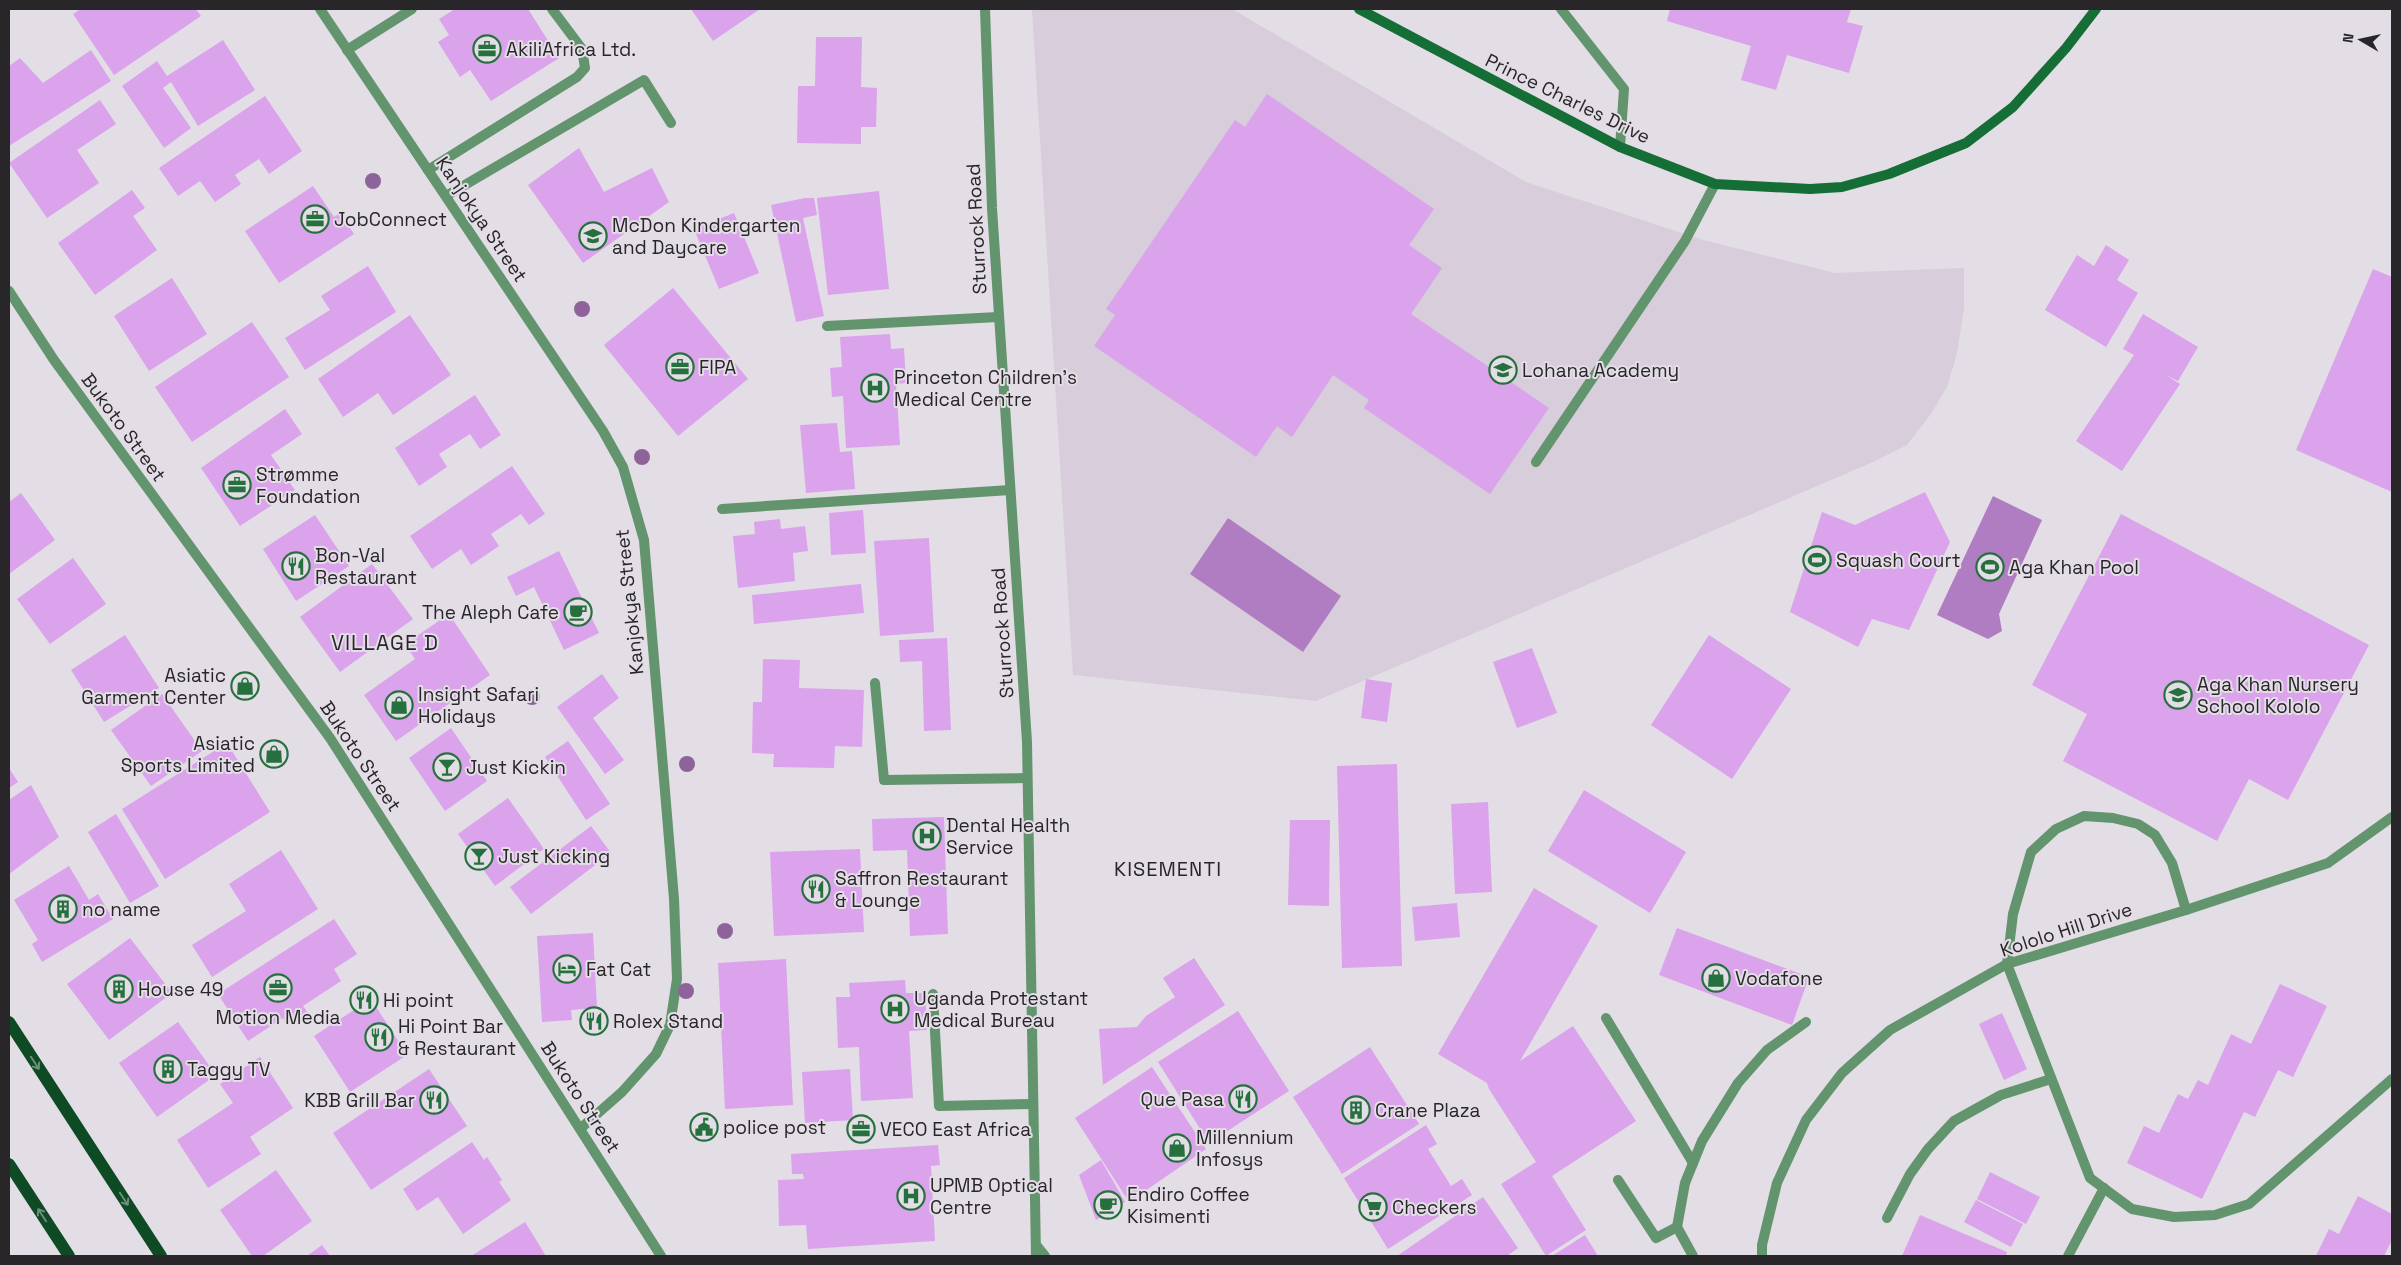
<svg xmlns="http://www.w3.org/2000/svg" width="2401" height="1265" font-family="'Space Grotesk',sans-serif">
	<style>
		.built { fill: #d7cddb }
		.water { fill: #b17dc2 }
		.building { fill: #daa3eb }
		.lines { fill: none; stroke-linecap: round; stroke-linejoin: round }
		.lane { stroke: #62946d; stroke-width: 10 }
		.street { stroke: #62946d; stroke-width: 10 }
		.secondary { stroke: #146e36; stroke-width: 10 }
		.primary { stroke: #0e4b24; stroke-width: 12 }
		.tree { fill: #8e6399 }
		.oneway { stroke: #6e8d7b }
		.labels { text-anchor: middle; stroke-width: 4; stroke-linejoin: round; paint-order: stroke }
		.poi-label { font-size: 19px; fill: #292629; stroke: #e3dde6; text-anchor: start }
		.street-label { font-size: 19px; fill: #292629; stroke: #e3dde6 }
		.neighbourhood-label { font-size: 20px; letter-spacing: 1px; fill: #292629; stroke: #e3dde6 }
		.quarter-label { font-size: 21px; letter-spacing: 1px; fill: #292629; stroke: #e3dde6 }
	</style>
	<rect width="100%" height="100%" fill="#e3dde6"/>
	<polygon class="built" points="1032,9 1232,9 1526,182 1703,240 1835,273 1964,268 1964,308 1957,353 1947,387 1930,415 1907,445 1873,462 1316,701 1073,675"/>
	<g class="water">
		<polygon points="1993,496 2042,520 1999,614 2002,631 1988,639 1937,615"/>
		<polygon points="1228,518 1341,596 1303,652 1190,574"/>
	</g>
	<g class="building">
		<polygon points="81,9 196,9 201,16 114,75 73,14"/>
		<polygon points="455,9 528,9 559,58 491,101 470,70 460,77 438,42 449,35 439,19"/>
		<polygon points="691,9 760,9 713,41"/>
		<polygon points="1670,9 1851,9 1847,22 1863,26 1849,73 1787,55 1776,90 1741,80 1751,46 1667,21"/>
		<polygon points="816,37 862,37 861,87 877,88 876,127 861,127 861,144 797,143 798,86 815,86"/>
		<polygon points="223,40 255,90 198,126 171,82 163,88 191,128 164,148 122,86 157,61 167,76"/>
		<polygon points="91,50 111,81 9,146 9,66 20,58 43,83"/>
		<polygon points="1267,94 1434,209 1409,245 1442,268 1411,314 1549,408 1490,494 1364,408 1369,400 1333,375 1292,437 1277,426 1256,457 1094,346 1115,315 1106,309 1235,120 1245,127"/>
		<polygon points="265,96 302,151 269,174 259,159 235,175 241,184 215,202 200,181 178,196 159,168"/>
		<polygon points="100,100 116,124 77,150 99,183 47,218 9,163"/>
		<polygon points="579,148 604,192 652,168 669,202 583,263 528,185"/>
		<polygon points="313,186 334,217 340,213 354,234 279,283 245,231"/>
		<polygon points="132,190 145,208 133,216 157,250 95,295 58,243"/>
		<polygon points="879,191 889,289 828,295 817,198"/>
		<polygon points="805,198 814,198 817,215 803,218 824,316 796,322 771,205"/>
		<polygon points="734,213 759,273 719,289 694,229"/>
		<polygon points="2106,245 2129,260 2117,280 2138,293 2106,347 2045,310 2077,255 2094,266"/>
		<polygon points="368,266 396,312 305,370 285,338 330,310 321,296"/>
		<polygon points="2373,269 2392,277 2392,492 2296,450"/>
		<polygon points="172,278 207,334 149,371 114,316"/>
		<polygon points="673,288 748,379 678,436 604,345"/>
		<polygon points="2143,314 2198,347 2178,381 2166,375 2180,384 2122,471 2076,441 2134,355 2123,349"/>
		<polygon points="410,315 451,375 393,415 378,393 343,417 318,379"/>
		<polygon points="252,322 289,377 192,442 155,387"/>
		<polygon points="890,334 891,349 904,348 906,383 896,384 900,445 846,448 843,396 832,397 830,368 842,367 840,337"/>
		<polygon points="475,395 501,435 480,449 470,434 439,454 447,467 419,486 395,448"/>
		<polygon points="285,409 302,434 271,455 295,490 240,526 201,468"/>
		<polygon points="837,423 840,452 852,451 855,489 806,493 800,425"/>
		<polygon points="512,466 545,514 529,525 521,514 491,534 499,546 471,565 461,549 432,569 410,536"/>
		<polygon points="1925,492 1950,542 1909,630 1872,619 1858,647 1790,612 1822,512 1855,525"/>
		<polygon points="21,493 55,540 9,574 9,502"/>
		<polygon points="863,510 866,553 831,555 829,513"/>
		<polygon points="2121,514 2369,645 2288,800 2249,779 2217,841 2063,761 2087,714 2032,685"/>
		<polygon points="315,515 349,566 296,601 263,549"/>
		<polygon points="780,519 781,529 805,526 808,551 793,553 795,581 738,588 733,536 755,534 754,522"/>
		<polygon points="929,538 934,632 880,636 874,541"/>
		<polygon points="559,551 599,633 564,650 534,587 516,596 507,577"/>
		<polygon points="73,558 106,604 50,644 17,599"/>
		<polygon points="372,564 413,619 340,672 300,617"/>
		<polygon points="861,584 864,613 754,624 752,595"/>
		<polygon points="449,614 490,675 396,741 364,695 415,659 405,644"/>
		<polygon points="125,635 159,688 104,722 71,670"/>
		<polygon points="1709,635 1791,689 1732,779 1651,725"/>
		<polygon points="947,638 951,730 924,731 922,661 900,662 899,640"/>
		<polygon points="1532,648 1557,713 1517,728 1493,662"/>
		<polygon points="763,659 800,660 799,688 864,690 862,747 835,746 834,768 773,767 774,754 752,753 753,702 762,702"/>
		<polygon points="602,674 619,698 593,718 624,760 605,774 557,707"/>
		<polygon points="1366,679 1392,683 1387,722 1361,718"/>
		<polygon points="162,694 202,751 151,786 111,730"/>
		<polygon points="451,728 487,781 445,811 409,758"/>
		<polygon points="568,741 610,804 586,820 545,757"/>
		<polygon points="227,743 270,812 165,879 122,809"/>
		<polygon points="1397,764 1402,966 1342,968 1337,766"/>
		<polygon points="9,768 18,782 9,788"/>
		<polygon points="31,785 59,837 9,874 9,800"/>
		<polygon points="1584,790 1686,852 1650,913 1548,851"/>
		<polygon points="508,798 544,849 495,886 458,834"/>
		<polygon points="1488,802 1492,892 1455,894 1451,804"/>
		<polygon points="116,814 159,886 130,903 88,832"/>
		<polygon points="944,817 948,934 910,936 907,850 873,851 872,819"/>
		<polygon points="1290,820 1330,820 1329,906 1288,905"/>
		<polygon points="591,826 611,853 531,914 510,887"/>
		<polygon points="860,849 864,932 774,936 770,852"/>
		<polygon points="281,850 318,909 212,977 192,945 246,911 229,884"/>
		<polygon points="69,866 89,900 98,894 113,919 42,962 32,944 38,940 14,900"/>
		<polygon points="1534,888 1598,926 1520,1061 1573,1026 1636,1121 1552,1176 1586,1230 1546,1256 1501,1184 1536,1162 1489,1089 1487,1083 1438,1054"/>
		<polygon points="1457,903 1460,937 1415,941 1412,907"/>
		<polygon points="334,919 357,954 334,969 341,981 303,1006 308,1013 288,1026 283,1018 248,1041 218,994"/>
		<polygon points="1677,928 1809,977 1792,1025 1659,975"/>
		<polygon points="593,933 597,1008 571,1010 572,1020 542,1022 537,936"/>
		<polygon points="130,938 172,993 109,1040 67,984"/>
		<polygon points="1194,958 1225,1005 1103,1085 1099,1029 1137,1027 1146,1016 1175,997 1163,978"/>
		<polygon points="786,959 793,1105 725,1109 718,963"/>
		<polygon points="905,980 906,993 925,993 927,1030 909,1031 913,1098 861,1101 859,1047 838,1048 836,997 850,997 849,983"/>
		<polygon points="2280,984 2327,1006 2293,1077 2278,1070 2255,1117 2244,1112 2202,1199 2127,1163 2144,1126 2159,1133 2178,1094 2188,1099 2198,1080 2208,1085 2231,1034 2251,1044"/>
		<polygon points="371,999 407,1055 350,1092 314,1036"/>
		<polygon points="1238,1011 1289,1091 1209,1143 1158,1062"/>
		<polygon points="2002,1013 2027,1069 2004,1080 1979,1024"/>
		<polygon points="178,1022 216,1075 157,1117 119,1063"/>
		<polygon points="1370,1047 1419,1124 1342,1174 1293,1097"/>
		<polygon points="260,1057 293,1108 250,1137 261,1154 208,1188 177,1140 233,1103 220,1084"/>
		<polygon points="1152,1067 1206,1149 1129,1202 1075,1118"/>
		<polygon points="429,1069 467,1126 371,1190 333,1133"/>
		<polygon points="850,1069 853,1120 805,1123 802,1072"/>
		<polygon points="1426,1125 1437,1144 1428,1149 1451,1186 1462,1179 1472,1195 1388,1249 1344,1178"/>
		<polygon points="472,1142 484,1160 487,1157 502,1180 499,1182 511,1200 463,1234 438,1197 417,1211 403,1189"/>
		<polygon points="938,1145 940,1165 931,1166 935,1241 808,1249 806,1225 779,1226 778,1180 804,1179 803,1174 792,1174 791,1154"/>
		<polygon points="1101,1160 1125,1202 1096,1220 1079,1175"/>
		<polygon points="276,1170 312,1221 263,1256 252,1256 220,1210"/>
		<polygon points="1990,1172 2040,1197 2026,1224 1977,1199"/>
		<polygon points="2358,1196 2392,1214 2392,1240 2384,1256 2316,1256 2329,1229 2339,1234"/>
		<polygon points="1483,1197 1518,1248 1507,1256 1397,1256"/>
		<polygon points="1976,1200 2023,1224 2011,1247 1964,1222"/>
		<polygon points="1920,1215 2007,1252 2006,1256 1902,1256"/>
		<polygon points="525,1222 546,1256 471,1256"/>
		<polygon points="1585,1235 1598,1256 1552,1256"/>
		<polygon points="322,1245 330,1256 307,1256"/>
	</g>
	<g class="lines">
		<g class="lane">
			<polyline points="1561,9 1624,89 1620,147"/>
			<polyline points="347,50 412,9"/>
			<polyline points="428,170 577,77 585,68 582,49 552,9"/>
			<polyline points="446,196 644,80 671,123"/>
			<polyline points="827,326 998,317"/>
			<polyline points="1536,462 1685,241 1715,184"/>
			<polyline points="722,509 1010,490"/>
			<polyline points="875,683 884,780 1027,778"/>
			<polyline points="2007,964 2013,914 2031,852 2056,829 2084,816 2113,818 2138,824 2155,835 2172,863 2186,910"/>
			<polyline points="933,994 939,1106 1033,1104"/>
			<polyline points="1606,1018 1693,1163"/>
			<polyline points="1618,1180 1656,1238 1677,1227"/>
			<polyline points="1887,1218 1910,1174 1928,1149 1954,1121 2001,1095 2051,1079"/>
			<polyline points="1036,1245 1045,1256"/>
			<polyline points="1693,1256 1677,1227 1685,1183 1702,1141 1738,1083 1767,1050 1806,1022"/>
			<polyline points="2068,1256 2104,1188"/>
		</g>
		<g class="street">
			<polyline points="320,9 603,431 623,467 644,540 674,899 677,979 670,1025 656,1054 622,1092 581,1128"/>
			<polyline points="985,9 992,208 1027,742 1036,1256"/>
			<polyline points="9,291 54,360 330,738 661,1256"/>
			<polyline points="2007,964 2090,1178 2132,1209 2174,1217 2215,1215 2249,1204 2392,1079"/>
			<polyline points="1762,1256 1762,1245 1777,1183 1806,1120 1842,1073 1890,1030 2007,964 2186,910 2328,863 2392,817"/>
		</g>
		<polyline class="secondary" points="1359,9 1620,147 1715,184 1810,189 1842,187 1889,174 1966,143 2013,107 2066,48 2096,9"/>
		<g class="primary">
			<polyline points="9,1022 161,1256"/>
			<polyline points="9,1164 69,1256"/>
		</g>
	</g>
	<g class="tree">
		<circle cx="373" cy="181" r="8"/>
		<circle cx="582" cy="309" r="8"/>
		<circle cx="642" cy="457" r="8"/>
		<circle cx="532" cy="697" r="8"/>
		<circle cx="687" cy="764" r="8"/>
		<circle cx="725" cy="931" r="8"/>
		<circle cx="686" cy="991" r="8"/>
	</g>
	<defs><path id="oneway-shaft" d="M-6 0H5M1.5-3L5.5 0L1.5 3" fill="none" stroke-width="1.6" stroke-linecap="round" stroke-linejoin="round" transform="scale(1.25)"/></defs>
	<g class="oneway">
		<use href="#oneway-shaft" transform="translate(35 1063) rotate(57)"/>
		<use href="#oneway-shaft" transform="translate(124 1199) rotate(57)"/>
		<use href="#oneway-shaft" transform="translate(42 1215) rotate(-123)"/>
	</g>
	<defs>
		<g id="office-ring" transform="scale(1.4375)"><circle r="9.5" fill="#e3dde6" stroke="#26703d" stroke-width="1.5"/><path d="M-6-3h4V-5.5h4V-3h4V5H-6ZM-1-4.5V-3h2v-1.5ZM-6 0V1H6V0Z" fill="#26703d"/></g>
		<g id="school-ring" transform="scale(1.4375)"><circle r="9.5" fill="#e3dde6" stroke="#26703d" stroke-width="1.5"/><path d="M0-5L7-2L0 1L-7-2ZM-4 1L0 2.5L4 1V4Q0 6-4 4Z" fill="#26703d"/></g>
		<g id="hospital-ring" transform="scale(1.4375)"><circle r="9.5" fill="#e3dde6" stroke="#26703d" stroke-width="1.5"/><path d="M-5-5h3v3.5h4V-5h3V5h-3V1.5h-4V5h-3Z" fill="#26703d"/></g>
		<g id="stadium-ring" transform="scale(1.4375)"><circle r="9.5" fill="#e3dde6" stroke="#26703d" stroke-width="1.5"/><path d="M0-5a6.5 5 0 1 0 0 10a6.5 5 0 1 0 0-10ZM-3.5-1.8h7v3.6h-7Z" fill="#26703d"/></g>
		<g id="restaurant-ring" transform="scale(1.4375)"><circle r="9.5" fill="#e3dde6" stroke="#26703d" stroke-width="1.5"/><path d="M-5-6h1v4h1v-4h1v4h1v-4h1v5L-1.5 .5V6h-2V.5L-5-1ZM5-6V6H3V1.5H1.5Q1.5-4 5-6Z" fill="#26703d"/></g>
		<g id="cafe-ring" transform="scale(1.4375)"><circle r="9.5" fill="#e3dde6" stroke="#26703d" stroke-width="1.5"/><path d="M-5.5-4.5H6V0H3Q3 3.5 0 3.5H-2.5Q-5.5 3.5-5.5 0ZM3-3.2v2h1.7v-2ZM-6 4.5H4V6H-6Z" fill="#26703d"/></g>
		<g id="shop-ring" transform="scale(1.4375)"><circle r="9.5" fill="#e3dde6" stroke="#26703d" stroke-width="1.5"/><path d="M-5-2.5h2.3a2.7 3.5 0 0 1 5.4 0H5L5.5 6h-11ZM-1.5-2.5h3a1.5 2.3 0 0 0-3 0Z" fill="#26703d"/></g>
		<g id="bar-ring" transform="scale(1.4375)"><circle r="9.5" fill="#e3dde6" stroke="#26703d" stroke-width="1.5"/><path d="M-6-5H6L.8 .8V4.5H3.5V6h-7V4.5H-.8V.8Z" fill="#26703d"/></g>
		<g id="building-ring" transform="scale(1.4375)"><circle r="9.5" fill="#e3dde6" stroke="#26703d" stroke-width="1.5"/><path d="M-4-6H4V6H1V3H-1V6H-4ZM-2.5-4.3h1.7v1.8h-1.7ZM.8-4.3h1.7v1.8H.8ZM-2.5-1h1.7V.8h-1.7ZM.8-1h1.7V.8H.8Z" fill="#26703d"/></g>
		<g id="hotel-ring" transform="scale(1.4375)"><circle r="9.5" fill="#e3dde6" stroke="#26703d" stroke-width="1.5"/><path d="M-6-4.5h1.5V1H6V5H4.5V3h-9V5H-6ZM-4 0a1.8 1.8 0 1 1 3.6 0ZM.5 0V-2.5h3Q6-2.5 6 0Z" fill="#26703d"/></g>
		<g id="civic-ring" transform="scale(1.4375)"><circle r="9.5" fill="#e3dde6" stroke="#26703d" stroke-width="1.5"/><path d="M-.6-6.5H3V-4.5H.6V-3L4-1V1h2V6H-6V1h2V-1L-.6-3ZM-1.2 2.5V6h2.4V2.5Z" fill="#26703d"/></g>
		<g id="supermarket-ring" transform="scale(1.4375)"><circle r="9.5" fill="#e3dde6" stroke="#26703d" stroke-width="1.5"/><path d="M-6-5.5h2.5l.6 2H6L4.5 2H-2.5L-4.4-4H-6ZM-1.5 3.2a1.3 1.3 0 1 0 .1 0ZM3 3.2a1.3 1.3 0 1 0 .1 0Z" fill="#26703d"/></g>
	</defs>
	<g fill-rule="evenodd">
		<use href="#office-ring" x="487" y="49"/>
		<use href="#office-ring" x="315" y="219"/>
		<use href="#school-ring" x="593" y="236"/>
		<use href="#office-ring" x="680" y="367"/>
		<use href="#school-ring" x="1503" y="370"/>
		<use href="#hospital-ring" x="875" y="388"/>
		<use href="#office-ring" x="237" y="485"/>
		<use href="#stadium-ring" x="1817" y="560"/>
		<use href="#restaurant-ring" x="296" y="566"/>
		<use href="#stadium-ring" x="1990" y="567"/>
		<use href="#cafe-ring" x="578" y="612"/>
		<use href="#shop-ring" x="245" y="686"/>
		<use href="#school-ring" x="2178" y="695"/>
		<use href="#shop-ring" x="399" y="705"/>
		<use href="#shop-ring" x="274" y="754"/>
		<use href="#bar-ring" x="447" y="767"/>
		<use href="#hospital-ring" x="927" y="836"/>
		<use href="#bar-ring" x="479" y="856"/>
		<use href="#restaurant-ring" x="816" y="889"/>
		<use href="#building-ring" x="63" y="909"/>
		<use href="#hotel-ring" x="567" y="969"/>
		<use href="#shop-ring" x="1716" y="978"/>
		<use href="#office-ring" x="278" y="988"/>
		<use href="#building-ring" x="119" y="989"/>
		<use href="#restaurant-ring" x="364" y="1000"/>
		<use href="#hospital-ring" x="895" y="1009"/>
		<use href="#restaurant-ring" x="594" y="1021"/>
		<use href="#restaurant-ring" x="379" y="1037"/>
		<use href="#building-ring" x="168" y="1069"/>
		<use href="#restaurant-ring" x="1243" y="1099"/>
		<use href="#restaurant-ring" x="434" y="1100"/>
		<use href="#building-ring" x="1356" y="1110"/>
		<use href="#civic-ring" x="704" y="1127"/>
		<use href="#office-ring" x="861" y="1129"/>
		<use href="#shop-ring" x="1177" y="1148"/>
		<use href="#hospital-ring" x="911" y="1196"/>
		<use href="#cafe-ring" x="1108" y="1205"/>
		<use href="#supermarket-ring" x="1373" y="1207"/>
	</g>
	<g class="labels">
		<g class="poi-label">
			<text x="506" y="56">AkiliAfrica Ltd.</text>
			<text x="334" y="226">JobConnect</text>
			<text x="612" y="232">McDon Kindergarten<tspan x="612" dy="22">and Daycare</tspan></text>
			<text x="699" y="374">FIPA</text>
			<text x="1522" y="377">Lohana Academy</text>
			<text x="894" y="384">Princeton Children's<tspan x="894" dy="22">Medical Centre</tspan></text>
			<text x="256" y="481">Strømme<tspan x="256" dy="22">Foundation</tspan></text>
			<text x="315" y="562">Bon-Val<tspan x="315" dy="22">Restaurant</tspan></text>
			<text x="1836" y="567">Squash Court</text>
			<text x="2009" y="574">Aga Khan Pool</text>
			<text x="559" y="619" text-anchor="end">The Aleph Cafe</text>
			<text x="226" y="682" text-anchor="end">Asiatic<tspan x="226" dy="22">Garment Center</tspan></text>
			<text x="2197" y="691">Aga Khan Nursery<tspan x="2197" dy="22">School Kololo</tspan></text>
			<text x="418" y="701">Insight Safari<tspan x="418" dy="22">Holidays</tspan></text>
			<text x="255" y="750" text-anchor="end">Asiatic<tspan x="255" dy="22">Sports Limited</tspan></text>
			<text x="466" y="774">Just Kickin</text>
			<text x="946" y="832">Dental Health<tspan x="946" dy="22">Service</tspan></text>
			<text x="498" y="863">Just Kicking</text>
			<text x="835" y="885">Saffron Restaurant<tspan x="835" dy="22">&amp; Lounge</tspan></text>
			<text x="82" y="916">no name</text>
			<text x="586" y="976">Fat Cat</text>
			<text x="1735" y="985">Vodafone</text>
			<text x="138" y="996">House 49</text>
			<text x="914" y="1005">Uganda Protestant<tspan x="914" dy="22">Medical Bureau</tspan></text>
			<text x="383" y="1007">Hi point</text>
			<text x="278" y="1024" text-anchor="middle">Motion Media</text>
			<text x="613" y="1028">Rolex Stand</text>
			<text x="398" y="1033">Hi Point Bar<tspan x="398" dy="22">&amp; Restaurant</tspan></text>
			<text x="187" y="1076">Taggy TV</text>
			<text x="1224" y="1106" text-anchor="end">Que Pasa</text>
			<text x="415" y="1107" text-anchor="end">KBB Grill Bar</text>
			<text x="1375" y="1117">Crane Plaza</text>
			<text x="723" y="1134">police post</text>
			<text x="880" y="1136">VECO East Africa</text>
			<text x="1196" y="1144">Millennium<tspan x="1196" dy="22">Infosys</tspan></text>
			<text x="930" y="1192">UPMB Optical<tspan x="930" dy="22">Centre</tspan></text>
			<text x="1127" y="1201">Endiro Coffee<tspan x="1127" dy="22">Kisimenti</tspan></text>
			<text x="1392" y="1214">Checkers</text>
		</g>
		<g class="street-label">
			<text transform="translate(1568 98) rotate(26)" y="7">Prince Charles Drive</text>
			<text transform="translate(482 219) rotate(56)" y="7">Kanjokya Street</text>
			<text transform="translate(976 229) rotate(-93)" y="7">Sturrock Road</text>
			<text transform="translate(124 427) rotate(54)" y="7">Bukoto Street</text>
			<text transform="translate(629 602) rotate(-96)" y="7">Kanjokya Street</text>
			<text transform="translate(1002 633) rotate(-94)" y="7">Sturrock Road</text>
			<text transform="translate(361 756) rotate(56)" y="7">Bukoto Street</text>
			<text transform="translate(2066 929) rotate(-18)" y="7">Kololo Hill Drive</text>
			<text transform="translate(581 1097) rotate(57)" y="7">Bukoto Street</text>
		</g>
		<g class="neighbourhood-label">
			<text x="1168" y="876">KISEMENTI</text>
		</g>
		<g class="quarter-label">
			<text x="385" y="650">VILLAGE D</text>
		</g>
	</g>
	<rect width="2401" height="1265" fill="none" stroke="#292629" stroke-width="20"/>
	<g transform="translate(2361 40) rotate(279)" stroke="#e3dde6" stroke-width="4" paint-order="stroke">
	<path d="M0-4L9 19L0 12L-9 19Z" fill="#292629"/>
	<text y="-8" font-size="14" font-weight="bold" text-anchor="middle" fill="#292629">N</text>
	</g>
</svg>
